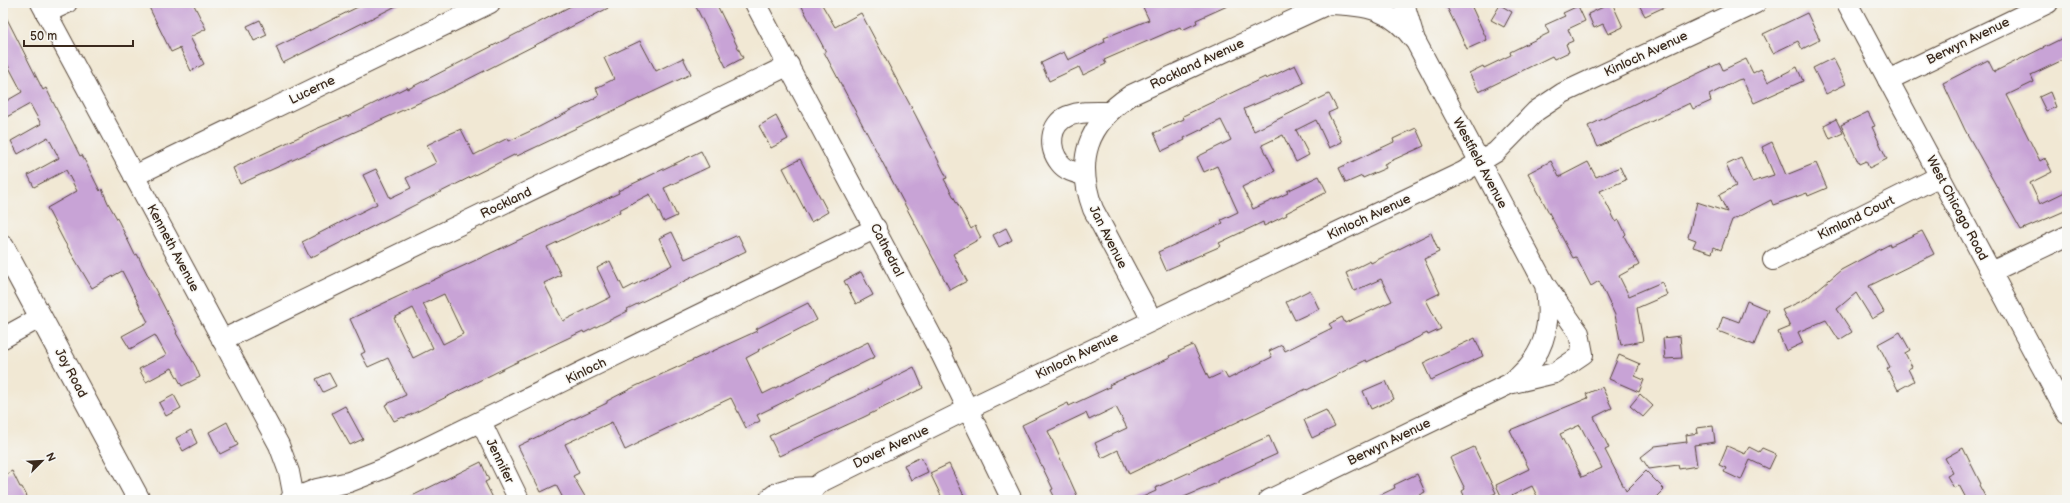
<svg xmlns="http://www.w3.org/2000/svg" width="2070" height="503" viewBox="0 0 2070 503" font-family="'Balsamiq Sans',sans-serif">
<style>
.building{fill:#c8a3d6;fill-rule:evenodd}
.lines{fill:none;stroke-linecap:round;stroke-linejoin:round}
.minor-casing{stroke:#564639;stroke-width:22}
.major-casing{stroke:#564639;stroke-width:24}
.minor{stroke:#fff;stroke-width:20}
.major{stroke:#fff;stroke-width:22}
.labels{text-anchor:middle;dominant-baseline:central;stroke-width:3;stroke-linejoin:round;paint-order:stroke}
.street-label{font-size:13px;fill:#3b2a1e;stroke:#f6f6f2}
</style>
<rect width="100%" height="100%" fill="#f6f6f2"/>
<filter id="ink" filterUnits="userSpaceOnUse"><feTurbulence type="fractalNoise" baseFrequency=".025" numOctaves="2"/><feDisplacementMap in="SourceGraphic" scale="8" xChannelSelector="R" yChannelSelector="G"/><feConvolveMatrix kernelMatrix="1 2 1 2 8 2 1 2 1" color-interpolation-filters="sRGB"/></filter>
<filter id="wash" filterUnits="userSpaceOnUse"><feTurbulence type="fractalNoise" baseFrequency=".012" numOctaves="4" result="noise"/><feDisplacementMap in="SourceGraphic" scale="16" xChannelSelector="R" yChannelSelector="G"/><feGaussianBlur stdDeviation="0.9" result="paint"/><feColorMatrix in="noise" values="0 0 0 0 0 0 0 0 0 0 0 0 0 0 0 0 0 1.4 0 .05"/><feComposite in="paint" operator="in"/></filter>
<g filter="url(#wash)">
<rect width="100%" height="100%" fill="#f1e8d4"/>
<g id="blocks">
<g class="building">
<polygon points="147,3 193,3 206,29 190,37 204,64 191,71 180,48 171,52"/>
<polygon points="366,3 402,3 283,63 276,47"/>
<polygon points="577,3 618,3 445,91 240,184 233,168 316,129 347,116 347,117 407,87 408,89"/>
<polygon points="694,3 716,3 743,58 726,67"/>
<polygon points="800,3 821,3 835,27 861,13 916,116 947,178 944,179 971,229 975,226 981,238 953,254 967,281 950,290 824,52 826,52"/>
<polygon points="1141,3 1234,3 1196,20 1197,23 1182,30 1180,27 1104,60 1106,64 1083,75 1079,67 1049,81 1041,63 1064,52 1068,60 1105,42 1104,38 1149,20"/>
<polygon points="1445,3 1470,3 1487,40 1467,49"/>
<polygon points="1612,3 1623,27 1608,34 1603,24 1594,28 1588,14"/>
<polygon points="1638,3 1673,3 1645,16"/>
<polygon points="1500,5 1512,12 1504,27 1491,20"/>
<polygon points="1578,6 1585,21 1568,29 1573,41 1566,44 1569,52 1554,59 1552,56 1479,92 1469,73 1483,66 1484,68 1511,55 1510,52 1549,33 1545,25 1565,16 1563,13"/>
<polygon points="3,11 43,90 46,88 80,156 82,155 100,191 102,189 108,203 119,222 135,255 137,254 177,332 176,333 196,367 200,377 182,386 172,368 146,382 139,369 166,355 155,335 130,349 122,336 148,322 122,271 92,288 64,241 47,208 77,191 66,170 34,187 28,175 59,158 48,137 18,154 11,141 41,124 30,104 3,119 3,103 22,92 3,56"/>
<polygon points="1807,13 1820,40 1802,49 1798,41 1773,53 1763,34"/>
<polygon points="260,20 267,35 254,41 247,26"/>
<polygon points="2067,36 2067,58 2031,75 2034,82 2007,95 2040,161 2045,158 2052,172 2030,183 2040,204 2067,191 2067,210 2021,230 1965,130 1943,83 1988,60 1994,72"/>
<polygon points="640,41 656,71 683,58 691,74 517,156 516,154 310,258 302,242 377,204 363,175 376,169 390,198 411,188 406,178 436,163 427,145 447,135 461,129 474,155 508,138 509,141 539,127 599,96 596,88 614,79 604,58"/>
<polygon points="1833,58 1846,84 1826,94 1813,68"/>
<polygon points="1746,59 1753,73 1761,69 1768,82 1797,67 1803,81 1754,103 1742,79 1738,80 1709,95 1711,101 1693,109 1690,103 1598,147 1588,126 1720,63 1723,70"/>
<polygon points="1295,65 1304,83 1244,109 1254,131 1329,94 1337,109 1328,113 1342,142 1329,148 1316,120 1296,130 1309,155 1296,162 1283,135 1262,145 1275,171 1242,187 1253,209 1288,193 1287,191 1319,176 1327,192 1286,213 1287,215 1264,226 1263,222 1219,243 1221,246 1166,270 1158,252 1223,223 1221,220 1238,212 1217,166 1204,172 1197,157 1231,140 1221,120 1184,138 1185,140 1162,151 1154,133 1184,119 1183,116 1265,77 1266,79"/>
<polygon points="2050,92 2056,107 2046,111 2039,97"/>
<polygon points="1868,112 1875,126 1872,127 1887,159 1869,168 1866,161 1859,164 1841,125"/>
<polygon points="776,116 788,139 771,148 759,126"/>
<polygon points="1836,119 1843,133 1830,139 1824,125"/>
<polygon points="1416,128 1424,146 1384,164 1386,168 1363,178 1362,176 1346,183 1339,168 1394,142 1393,139"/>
<polygon points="1772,142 1786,175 1816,163 1827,188 1808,196 1807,193 1773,205 1771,200 1732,220 1721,250 1714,247 1712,253 1693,247 1696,240 1688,237 1697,202 1727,212 1719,195 1736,186 1726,165 1741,158 1752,182 1774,175 1762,147"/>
<path d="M701,151l8,16 -45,21 13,28 -13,6 -14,-28 -31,16 1,2 -73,35 14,28 -17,8 19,38 48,-24 -14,-29 13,-7 14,29 48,-25 -13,-27 13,-6 13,27 53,-24 8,16 -119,58 1,2 -44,22 -1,-2 -70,33 -109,54 -1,-1 -9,4 -9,-16 21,-10 -18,-37 -20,9 -7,-13 4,-2 -15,-33 233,-109 36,-17 -1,-2zM444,294l19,40 -20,10 -20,-40zM413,308l20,40 -20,10 -19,-40z"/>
<polygon points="800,159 828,212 811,222 783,168"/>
<polygon points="1551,161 1559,177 1588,162 1596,177 1620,167 1626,180 1600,191 1616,222 1619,220 1626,234 1624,236 1639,265 1619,276 1629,296 1662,282 1667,295 1637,308 1643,341 1621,345 1615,315 1599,281 1591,286 1576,257 1573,258 1528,173"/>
<polygon points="1006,228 1012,240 999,247 993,235"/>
<polygon points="1922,231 1934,254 1869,286 1884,312 1872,319 1856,293 1837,309 1852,332 1839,340 1826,320 1798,332 1803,343 1786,351 1778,332 1790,327 1782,310 1806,299 1841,270 1890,244 1890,246"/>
<polygon points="1431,233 1439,252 1424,259 1440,293 1426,300 1441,329 1428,335 1427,333 1367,362 1366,360 1307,390 1306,389 1129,474 1118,450 1102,458 1095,443 1127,428 1116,407 1089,420 1086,413 1048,431 1079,500 1056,500 1051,490 1053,489 1022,425 1068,403 1069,406 1110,387 1109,385 1170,358 1169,356 1193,345 1209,379 1224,372 1228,379 1272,357 1269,351 1282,345 1285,351 1332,328 1329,324 1342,317 1345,323 1392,301 1381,279 1354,291 1346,273 1370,261 1371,263"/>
<polygon points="861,272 873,295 856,304 844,281"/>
<polygon points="1310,290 1319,309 1295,320 1286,302"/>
<polygon points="1747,301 1768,310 1754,345 1718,331 1723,316 1739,322"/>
<polygon points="808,303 817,320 758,350 759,351 746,358 763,394 868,342 875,357 757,415 760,421 746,428 731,398 638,442 639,443 625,450 612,422 565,444 579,473 573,476 587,500 564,500 556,485 541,492 518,446 607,403 607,401 636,386 757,331 756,329"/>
<polygon points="1900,332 1910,350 1905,353 1912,367 1908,369 1914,381 1898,390 1887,369 1890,367 1878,344"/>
<polygon points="1680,336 1682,358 1665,359 1663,338"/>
<polygon points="1475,338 1483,356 1431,380 1423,363"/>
<polygon points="1619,355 1640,364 1635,376 1644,380 1639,392 1609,379"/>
<polygon points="914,367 923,388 864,417 779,456 769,436 860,394"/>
<polygon points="329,373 336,386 323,392 316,379"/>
<polygon points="1386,381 1394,399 1371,409 1363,391"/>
<path d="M1602,387l10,21 -18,9 15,31 -4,2 21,41 20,-20 18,18 -11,11h-114l-7,-14 -29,14 -7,-15 33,-16 -19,-39 78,-32 -2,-4zM1580,425l22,43 -20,9 -22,-43z"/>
<polygon points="1640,394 1653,406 1643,417 1630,406"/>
<polygon points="174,395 181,408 166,416 159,403"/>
<polygon points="345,406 363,439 350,445 332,413"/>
<polygon points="1326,410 1335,427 1312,438 1304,420"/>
<polygon points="227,422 238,445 220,454 209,432"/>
<polygon points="1713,426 1715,442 1694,445 1697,466 1679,469 1678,465 1649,469 1641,457 1655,446 1687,442 1686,435 1698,433 1697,428"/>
<polygon points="191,430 197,443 183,451 176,438"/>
<polygon points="1269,436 1277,454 1217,481 1217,483 1177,500 1136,500 1156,491 1155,488"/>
<polygon points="1727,446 1745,454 1749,447 1759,452 1762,448 1776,454 1769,469 1750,460 1741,480 1724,472 1726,468 1719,465"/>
<polygon points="1474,447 1496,493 1480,500 1466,500 1462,491 1465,489 1450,458"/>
<polygon points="1963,448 1981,484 1979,485 1987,500 1967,500 1959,485 1954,488 1947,476 1953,473 1945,458"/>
<polygon points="921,457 928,472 911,480 904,465"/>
<polygon points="481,462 489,480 485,482 494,500 404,500"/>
<polygon points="949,464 966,500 943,500 930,473"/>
<polygon points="12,471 20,487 22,487 29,500 3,500 3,476"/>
<polygon points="1417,474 1425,492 1409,500 1370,500 1395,488 1394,485"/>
</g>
</g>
</g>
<g filter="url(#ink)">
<use href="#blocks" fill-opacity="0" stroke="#564639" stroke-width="1"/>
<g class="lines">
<g class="minor-casing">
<g id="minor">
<polyline points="41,3 279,445 289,472 294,498"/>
<polyline points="755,3 941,354 1012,500"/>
<polyline points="1404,3 1414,37"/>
<polyline points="1847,3 2067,414"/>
<polyline points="46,13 67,3"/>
<polyline points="1888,80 2048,3"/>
<path d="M1084,175c-8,-2 -18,-4 -24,-12 -12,-15 -11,-39 8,-47 13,-5 26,-4 40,-4"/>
<polyline points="134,176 490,3"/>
<polyline points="1773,260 1940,176"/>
<polyline points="1991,272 2067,236"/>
<path d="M1152,320l-59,-111c-18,-49 -6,-85 38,-114l197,-91c40,1 63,5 88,38l129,243c8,41 -1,74 -36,99l-240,116"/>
<polyline points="3,338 41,317"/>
<polyline points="222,340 789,65"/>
<polyline points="1513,383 1555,373 1583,354 1579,333 1546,286"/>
<polyline points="481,422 519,500"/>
<polyline points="290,500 317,489 349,482 385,468 876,228"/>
<path d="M769,500c10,-14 31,-12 46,-13"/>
<polyline points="808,500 815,487 823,481 968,409 1463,172 1496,152 1536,111 1563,93 1756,3"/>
</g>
</g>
<g class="major-casing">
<polyline id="major" points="3,247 139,500"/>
</g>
<use href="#minor" class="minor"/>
<use href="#major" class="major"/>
</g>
</g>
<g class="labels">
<g class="street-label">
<text transform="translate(1968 41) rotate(-26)">Berwyn Avenue</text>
<text transform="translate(1646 54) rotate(-25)">Kinloch Avenue</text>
<text transform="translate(1197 64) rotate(-25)">Rockland Avenue</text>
<text transform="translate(312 90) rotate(-26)">Lucerne</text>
<text transform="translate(1480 163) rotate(62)">Westfield Avenue</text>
<text transform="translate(506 203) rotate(-26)">Rockland</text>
<text transform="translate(1957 208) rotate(62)">West Chicago Road</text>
<text transform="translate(1369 217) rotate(-25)">Kinloch Avenue</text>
<text transform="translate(1856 218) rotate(-26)">Kimland Court</text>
<text transform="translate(1108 237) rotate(63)">Jan Avenue</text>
<text transform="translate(173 248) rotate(62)">Kenneth Avenue</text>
<text transform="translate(887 250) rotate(63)">Cathedral</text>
<text transform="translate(1077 356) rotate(-26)">Kinloch Avenue</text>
<text transform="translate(586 371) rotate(-26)">Kinloch</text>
<text transform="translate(71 373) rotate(62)">Joy Road</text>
<text transform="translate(1389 442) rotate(-26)">Berwyn Avenue</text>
<text transform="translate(891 447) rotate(-26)">Dover Avenue</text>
<text transform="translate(500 461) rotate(64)">Jennifer</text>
</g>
</g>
<rect width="2070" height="503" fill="none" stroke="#f6f6f2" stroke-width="16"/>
<g transform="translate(42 461) rotate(66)" stroke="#f6f6f2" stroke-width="3" paint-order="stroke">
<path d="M0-3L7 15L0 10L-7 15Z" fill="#3b2a1e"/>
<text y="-6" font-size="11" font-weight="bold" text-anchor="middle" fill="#3b2a1e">N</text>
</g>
<path d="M24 40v6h109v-6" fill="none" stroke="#3b2a1e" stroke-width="2"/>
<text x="30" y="40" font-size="12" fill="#3b2a1e" stroke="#f6f6f2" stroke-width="3" paint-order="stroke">50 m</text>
</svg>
